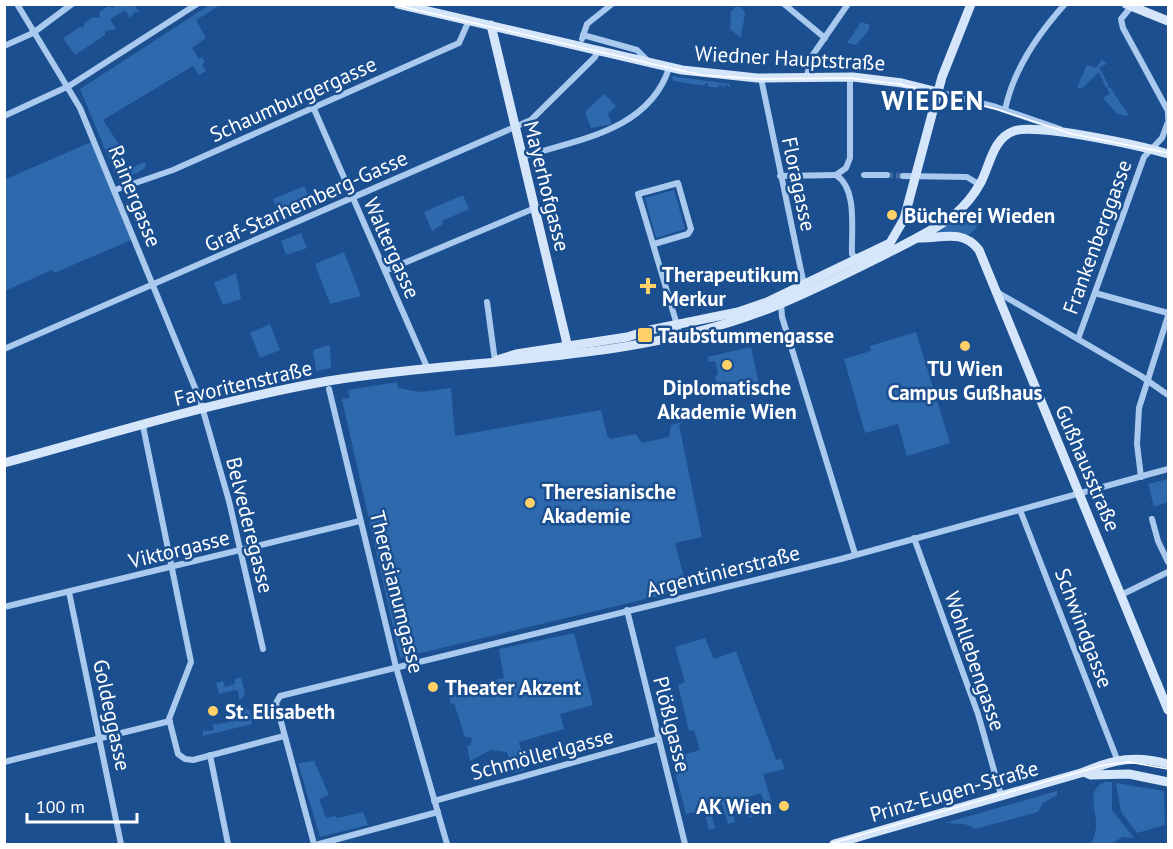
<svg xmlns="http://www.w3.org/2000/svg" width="1173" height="849" viewBox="0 0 1173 849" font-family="'PT Sans',sans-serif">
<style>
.green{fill:#2e69ad}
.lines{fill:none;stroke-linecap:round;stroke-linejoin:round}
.street-tunnel{stroke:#3d69a0;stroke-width:6;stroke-dasharray:6 3;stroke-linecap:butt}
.street{stroke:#a9c9ee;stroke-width:6}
.secondary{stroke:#d6e6fa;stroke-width:9}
.tram{stroke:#fff;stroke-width:1.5}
.poi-dot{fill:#ffd166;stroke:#1b4f8f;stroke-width:2}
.labels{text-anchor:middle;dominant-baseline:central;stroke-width:5;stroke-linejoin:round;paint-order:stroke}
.street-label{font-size:21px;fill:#fff;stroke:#1b4f8f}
.poi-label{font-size:21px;font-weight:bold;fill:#fff;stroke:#1b4f8f;text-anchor:start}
.district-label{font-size:27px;font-weight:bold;letter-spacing:1.5px;fill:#fff;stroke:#1b4f8f}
</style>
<rect width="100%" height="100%" fill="#1b4f8f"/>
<g class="green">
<path d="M211,4l9,1 -24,15 10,18 -14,10 7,11 3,-2 3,5 -3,2 4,7 -7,4 -6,-9 -90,54 17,26 -8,4 8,23 25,-11 1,4c-5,8 -23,13 -31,7l-35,-84z"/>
<polygon points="115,5 134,5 139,12 135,12 130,18 125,10 110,19 116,29 105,31 105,35 75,55 63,38 80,27 83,28 84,23 93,17 99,18 100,12 108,6 113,8"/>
<polygon points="735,7 741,7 745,13 741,38 730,29 731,12"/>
<polygon points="861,22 870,25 868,31 856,45 847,43"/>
<polygon points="1102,59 1107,64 1099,67 1109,86 1106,88 1099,72 1081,89 1077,87 1087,65 1096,68"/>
<polygon points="671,76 730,84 731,88 727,85 724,85 725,88 720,84 718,87 709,87 707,83 705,83 705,86 674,81"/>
<polygon points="1110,87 1129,116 1117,114 1103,98 1110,93 1107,89"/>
<polygon points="604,94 616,106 608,114 612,124 591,128 585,112"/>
<polygon points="91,142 131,240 54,273 52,270 5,291 4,180"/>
<polygon points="304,186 313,205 281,219 273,199"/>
<polygon points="674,190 685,229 656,238 645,198"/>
<polygon points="463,195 469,209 442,221 443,224 432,231 424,212"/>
<polygon points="966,209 976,220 977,227 969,235 958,232 930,236 963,214"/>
<polygon points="301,233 307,248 286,255 281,241"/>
<polygon points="344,252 361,296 330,304 315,264"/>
<polygon points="236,273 241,299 223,305 214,283"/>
<polygon points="270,324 280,350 260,358 250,333"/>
<polygon points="916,332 950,443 907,456 898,424 865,433 844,359 871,351 870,346"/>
<polygon points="330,345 331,368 316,371 313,350"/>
<polygon points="751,347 759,384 728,391 722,398 715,377 718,374 715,361 709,362 707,357"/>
<polygon points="397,382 398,388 421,392 451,388 455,436 601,410 607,435 610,439 636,434 642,443 669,437 671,425 683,422 679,425 702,537 675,543 687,589 400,658 342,399 350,398 348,390"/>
<polygon points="1168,479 1168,502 1154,507 1148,484"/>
<polygon points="574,633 593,705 560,714 564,729 519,742 526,769 513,773 507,752 491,750 470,761 467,746 471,745 472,738 465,737 454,703 451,704 449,696 492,687 491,681 504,678 499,649"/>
<polygon points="705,638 714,659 736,651 776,760 781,759 785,769 763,774 775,813 768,815 761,793 748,797 754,816 748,818 742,799 730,802 735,822 728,824 722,804 710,808 715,828 709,830 704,810 686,814 675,772 678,770 675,757 700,750 694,730 689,731 678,685 685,682 675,647"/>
<polygon points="241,677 245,694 242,699 239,699 238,691 235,690 219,694 216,683 223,681 225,687 235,684 235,679"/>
<polygon points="244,708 250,711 252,724 203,736 203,731 214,730 212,725 242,720 244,717 241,710"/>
<polygon points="314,761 329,795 319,799 326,818 334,816 338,818 363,812 368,825 320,837 298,763"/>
<path d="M1105,782h7v28l22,28 -11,-1 -13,7h-19c3,-7 6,-15 5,-23 -1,-15 -9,-32 9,-39z"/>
<polygon points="1116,783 1164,791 1165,825 1137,833 1121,812"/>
<polygon points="1057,791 1057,795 1043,803 1038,812 975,829 965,824 945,823"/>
</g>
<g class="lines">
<polyline class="street-tunnel" points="887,175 903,176"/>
<g class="street">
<polyline points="17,4 80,108 200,400 229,501 263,649"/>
<polyline points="784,4 825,38"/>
<polyline points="1131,7 1121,19 1123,28 1168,111 1168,118"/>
<polyline points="583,35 637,50 648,61"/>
<polyline points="582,39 587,24 612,4"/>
<polyline points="4,46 33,33 72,4"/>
<polyline points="807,76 812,56 848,4"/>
<polyline points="761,78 804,285"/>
<polyline points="938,92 996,107 1060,129"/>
<polyline points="314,109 427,367"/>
<path d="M1005,110c8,-40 33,-76 60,-106"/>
<polyline points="4,116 69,86 197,4"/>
<path d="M522,157c54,-17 127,-26 147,-89"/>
<polyline points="836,175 846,168 850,158 850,77"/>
<path d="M836,175c22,14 15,56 16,79l6,5"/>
<polyline points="864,175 887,175"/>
<polyline points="780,176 836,175"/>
<polyline points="903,176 967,177 980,185"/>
<polyline points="115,190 173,170 459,43 469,20"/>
<polyline points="654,244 688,234 691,229 678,183 638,194 680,335"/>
<polyline points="385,271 535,208"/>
<polyline points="997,292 1141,376 1168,395"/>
<polyline points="1095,293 1168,313"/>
<polyline points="487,302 495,361"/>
<polyline points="781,303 782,317 855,554"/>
<polyline points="1078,339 1144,157 1162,138 1168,122"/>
<polyline points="4,349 531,120 595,57 598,50"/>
<polyline points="329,389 396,667 447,844"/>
<polyline points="143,426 191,662 169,719 178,754 185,759 193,760 284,736"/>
<polyline points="1141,477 1137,444 1139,408 1168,316"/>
<polyline points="1020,510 1117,759"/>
<polyline points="1152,519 1158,541 1168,562"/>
<polyline points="914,538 978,714 1001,795"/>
<polyline points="69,592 121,844"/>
<polyline points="1121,595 1168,572"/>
<polyline points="4,607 360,521"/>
<polyline points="627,610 685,844"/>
<polyline points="210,755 228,844"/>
<polyline points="4,762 170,721"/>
<polyline points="434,801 658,739"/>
<polyline points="314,844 276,703 280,696 841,559 1168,469"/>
<polyline points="319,844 438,812"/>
</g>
<g class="secondary">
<polyline points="398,4 682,70 757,78 853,77 902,83 938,92"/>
<polyline points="1126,4 1168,21"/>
<polyline points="491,25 569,352"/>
<path d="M918,238c23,1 44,-10 61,12l189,460"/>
<polyline points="497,360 516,354 627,337 650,330 738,312 767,302 890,243 904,219 942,77 971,4"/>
<path d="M4,463c107,-29 215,-63 324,-82 148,-24 304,-17 445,-74 37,-15 73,-33 109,-51 23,-12 49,-24 71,-40 11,-9 21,-21 28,-34 9,-17 12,-44 33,-51 23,-8 128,15 154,23"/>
<polyline points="1084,772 1091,775 1129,774 1168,782"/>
<path d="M834,844l250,-72c30,-13 52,-17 84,-8"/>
</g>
<g class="tram">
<polyline points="391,4 701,75 761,79 850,78 899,84 996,109 1072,134 1168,153"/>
<polyline points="829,844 1104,765 1129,762 1168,769"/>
</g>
</g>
<g class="poi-dot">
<circle cx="892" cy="215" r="6"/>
<path d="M645 277h6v6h6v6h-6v6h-6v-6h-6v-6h6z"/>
<rect x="637" y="327" width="16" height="16" rx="3"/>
<circle cx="965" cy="346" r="6"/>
<circle cx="727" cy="365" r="6"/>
<circle cx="530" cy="503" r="6"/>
<circle cx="433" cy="687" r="6"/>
<circle cx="213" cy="711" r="6"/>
<circle cx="784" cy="806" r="6"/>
</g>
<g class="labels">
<g class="street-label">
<text transform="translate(790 58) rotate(3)">Wiedner Hauptstraße</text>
<text transform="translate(293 99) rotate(-24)">Schaumburgergasse</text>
<text transform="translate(799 184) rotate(78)">Floragasse</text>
<text transform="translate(547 186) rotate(76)">Mayerhofgasse</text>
<text transform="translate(135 196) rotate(68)">Rainergasse</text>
<text transform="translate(306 201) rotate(-24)">Graf-Starhemberg-Gasse</text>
<text transform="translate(1097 237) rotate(-70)">Frankenberggasse</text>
<text transform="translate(392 248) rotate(66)">Waltergasse</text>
<text transform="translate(243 383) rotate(-13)">Favoritenstraße</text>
<text transform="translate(1088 468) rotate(67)">Gußhausstraße</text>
<text transform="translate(250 525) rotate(76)">Belvederegasse</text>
<text transform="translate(179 549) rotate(-14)">Viktorgasse</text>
<text transform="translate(723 571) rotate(-14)">Argentinierstraße</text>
<text transform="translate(397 592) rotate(76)">Theresianumgasse</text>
<text transform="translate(1084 628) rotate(69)">Schwindgasse</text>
<text transform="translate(975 661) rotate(71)">Wohllebengasse</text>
<text transform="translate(112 715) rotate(78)">Goldeggasse</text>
<text transform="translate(672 724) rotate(76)">Plößlgasse</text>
<text transform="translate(542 754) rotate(-15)">Schmöllerlgasse</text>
<text transform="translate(954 791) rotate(-16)">Prinz-Eugen-Straße</text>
</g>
<g class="poi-label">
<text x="904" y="215">Bücherei Wieden</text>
<text x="662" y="274">Therapeutikum<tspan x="662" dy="24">Merkur</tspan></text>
<text x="658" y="335">Taubstummengasse</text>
<text x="965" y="368" text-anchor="middle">TU Wien<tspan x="965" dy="24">Campus Gußhaus</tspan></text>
<text x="727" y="387" text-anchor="middle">Diplomatische<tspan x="727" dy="24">Akademie Wien</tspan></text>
<text x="542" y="491">Theresianische<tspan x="542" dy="24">Akademie</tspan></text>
<text x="445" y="687">Theater Akzent</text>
<text x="225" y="711">St. Elisabeth</text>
<text x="772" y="806" text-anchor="end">AK Wien</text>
</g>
<g class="district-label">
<text x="933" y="100">WIEDEN</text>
</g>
</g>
<rect width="1173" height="849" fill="none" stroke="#ffffff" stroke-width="12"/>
<path d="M27 813v9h110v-9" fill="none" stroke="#ffffff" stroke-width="3"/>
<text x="36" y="813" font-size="18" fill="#ffffff" stroke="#1b4f8f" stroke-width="4.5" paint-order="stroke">100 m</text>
</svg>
